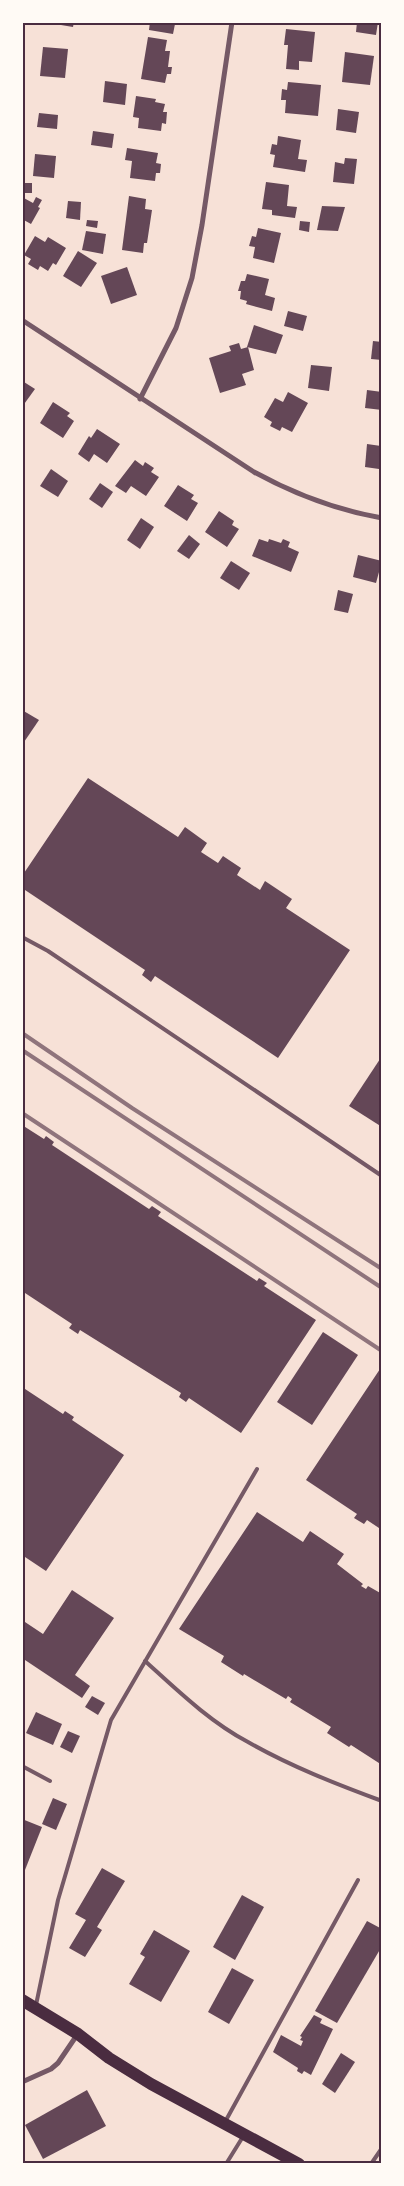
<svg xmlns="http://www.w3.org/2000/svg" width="404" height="2186" viewBox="0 0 404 2186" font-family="'Roboto Serif',serif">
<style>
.building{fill:#644757}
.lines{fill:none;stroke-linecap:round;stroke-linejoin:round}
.service{stroke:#755966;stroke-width:4}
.minor{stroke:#755966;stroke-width:5}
.primary{stroke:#4a2c40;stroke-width:12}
.rail{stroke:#8f747c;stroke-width:4}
.neatline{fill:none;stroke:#4a2c40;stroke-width:2}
</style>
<rect width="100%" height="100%" fill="#f7e1d7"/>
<g class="building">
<polygon points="43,22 74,22 73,27"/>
<polygon points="150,22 178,22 178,25 175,24 173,34 149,30"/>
<polygon points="357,22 378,22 376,35 356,32"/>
<polygon points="286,29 315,32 312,62 299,61 299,70 286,69 288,45 284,45"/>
<polygon points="148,37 167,40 165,51 170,51 168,67 172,67 171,74 167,74 165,83 141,79"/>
<polygon points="43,47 68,49 65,78 40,76"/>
<polygon points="345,52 374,56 370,85 342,82"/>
<polygon points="105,81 127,84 125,105 103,102"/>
<polygon points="288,82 321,85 318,116 285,113 286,100 281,100 282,89 287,90"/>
<polygon points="136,96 156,99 155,102 165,104 163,112 167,112 166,124 162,123 161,131 138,128 139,118 133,117"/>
<polygon points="338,109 359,112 356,133 336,130"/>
<polygon points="39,113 58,115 57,129 37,127"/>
<polygon points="93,131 114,134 112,148 91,145"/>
<polygon points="278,136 301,140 298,159 307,160 305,172 273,167 275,155 270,154 272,144 277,145"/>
<polygon points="127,148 158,153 156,163 161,164 160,173 156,173 155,181 130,178 132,161 125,160"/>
<polygon points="35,154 56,156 54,178 33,176"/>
<polygon points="345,158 357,159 354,184 333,182 335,162 344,164"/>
<polygon points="266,182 289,185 287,206 297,207 295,218 272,215 272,210 262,209"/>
<rect x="22" y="183" width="10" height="10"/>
<polygon points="129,196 146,199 145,209 152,210 147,243 144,243 143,253 122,250"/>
<polygon points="22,197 33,203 36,197 42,200 38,207 40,208 31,224 22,219"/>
<polygon points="68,201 81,202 80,220 66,218"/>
<polygon points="322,206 345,207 338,231 317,230"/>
<polygon points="87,220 98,221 97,228 86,226"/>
<polygon points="300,221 310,222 309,232 299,230"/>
<polygon points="258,228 281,233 274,263 253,258 255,247 249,246 252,236 256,237"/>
<polygon points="86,231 106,234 103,254 82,250"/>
<polygon points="35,236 45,242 48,237 66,248 56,265 53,263 48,271 40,266 38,270 28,264 31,259 24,255"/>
<polygon points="78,251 97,263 81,287 63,276"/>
<polygon points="127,267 137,295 111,304 101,276"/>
<polygon points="247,274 269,279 265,295 275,298 272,311 246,304 247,301 240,299 241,291 238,291 241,281 245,281"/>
<polygon points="288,311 307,316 303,331 284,326"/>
<polygon points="254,325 283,335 276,354 247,347"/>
<polygon points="373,341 382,342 382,360 371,359"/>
<polygon points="239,343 241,349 248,347 254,370 242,374 246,385 220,393 209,358 231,351 229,346"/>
<polygon points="311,365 332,367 329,391 308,388"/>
<polygon points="24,382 35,389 22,407 22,385"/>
<polygon points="367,390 382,392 382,410 365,408"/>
<polygon points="288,392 308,403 292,432 282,427 280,431 270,426 272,422 264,417 275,398 283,402"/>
<polygon points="53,402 70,413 67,416 74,421 63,438 40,423"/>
<polygon points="97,429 120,444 107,463 94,454 89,462 78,454 89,436 91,438"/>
<polygon points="367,444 381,446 379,469 365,467"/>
<polygon points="135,460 143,466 145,462 154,468 151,472 159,477 146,496 131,486 126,493 115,486"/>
<polygon points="51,469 68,481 58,497 40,486"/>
<polygon points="100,483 113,492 102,508 89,499"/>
<polygon points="178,485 194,495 191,499 198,503 187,521 164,506"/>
<polygon points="219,511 234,521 232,525 239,529 227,547 205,532"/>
<polygon points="141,518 154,527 140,549 127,540"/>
<polygon points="189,535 200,544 189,559 177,551"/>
<polygon points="259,539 268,542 269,539 281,543 283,539 290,542 288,547 299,552 291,572 252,556"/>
<polygon points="358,555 382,561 376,583 353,577"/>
<polygon points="231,561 250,573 239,590 220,578"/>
<polygon points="338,590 353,594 348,613 334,610"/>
<polygon points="22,710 39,720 22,745"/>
<polygon points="88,778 178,837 185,827 207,843 201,852 218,863 223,856 241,868 237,875 260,890 265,881 292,899 286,908 350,950 278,1058 155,976 151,982 142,975 145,970 22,888 22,876"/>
<polygon points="382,1056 382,1127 349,1106"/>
<polygon points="22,1125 44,1139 46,1136 54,1142 52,1145 149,1209 152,1206 161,1212 158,1216 257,1281 259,1278 267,1283 264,1286 316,1320 241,1433 189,1398 186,1402 179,1397 181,1393 80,1330 78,1334 69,1328 72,1324 22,1291"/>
<polygon points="323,1332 358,1355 312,1425 277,1402"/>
<polygon points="382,1366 382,1530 367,1520 364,1524 354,1518 357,1514 306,1480"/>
<polygon points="22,1387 63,1414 65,1411 74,1417 72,1420 124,1455 46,1571 22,1555"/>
<polygon points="257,1512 303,1542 310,1531 344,1554 337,1564 363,1584 361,1586 366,1589 368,1586 382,1594 382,1765 351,1745 349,1747 327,1733 331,1727 290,1702 292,1699 288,1696 286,1699 244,1674 243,1676 221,1662 224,1656 179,1629"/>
<polygon points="72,1590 114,1618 75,1675 90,1686 82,1698 22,1658 22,1620 43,1634"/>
<polygon points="92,1696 105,1703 98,1715 85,1707"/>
<polygon points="36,1712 62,1724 53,1745 26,1733"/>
<polygon points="68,1731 80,1736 72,1753 60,1747"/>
<polygon points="53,1798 67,1804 56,1830 42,1824"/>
<polygon points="22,1819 42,1827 23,1875 22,1875"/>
<polygon points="102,1868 125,1881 97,1927 102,1930 85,1957 69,1948 86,1920 75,1914"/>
<polygon points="242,1895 264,1907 235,1960 213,1947"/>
<polygon points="367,1921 382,1929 382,1946 337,2023 315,2011"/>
<polygon points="154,1930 190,1951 161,2002 129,1984 145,1957 140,1954"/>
<polygon points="232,1968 254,1980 229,2024 208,2012"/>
<polygon points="314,2015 322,2019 320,2023 333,2029 311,2075 304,2071 302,2074 297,2071 298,2068 273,2052 281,2035 301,2046 303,2041 300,2040 302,2037 300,2036"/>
<polygon points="341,2053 355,2062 335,2093 322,2084"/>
<polygon points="87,2090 106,2126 43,2159 25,2125"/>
</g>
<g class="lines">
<g class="service">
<polyline points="22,937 48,951 382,1176"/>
<path d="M145,1661c32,29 65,61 103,81 42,24 88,42 134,59"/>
<polyline points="22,1766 50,1781"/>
<polyline points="22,1904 23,1902"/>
<polyline points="36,2005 58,1900 111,1720 257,1469"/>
<polyline points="225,2122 358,1880"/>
<polyline points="226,2164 244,2135"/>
<polyline points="371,2164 382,2148"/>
</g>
<g class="minor">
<path d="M22,320l232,152c40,22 82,38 128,46"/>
<polyline points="140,399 176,328 192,278 202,225 232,22"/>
<polyline points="22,2082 51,2069 58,2063 77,2035"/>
</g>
<polyline class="primary" points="22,2000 78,2034 109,2058 151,2084 299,2164"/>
<g class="rail">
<polyline points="22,1033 132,1108 382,1269"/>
<polyline points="22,1050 382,1288"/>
<polyline points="22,1113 382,1351"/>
</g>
</g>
<rect width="404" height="2186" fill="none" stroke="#fffaf5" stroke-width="48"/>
<rect x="24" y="24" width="356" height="2138" class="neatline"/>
</svg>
